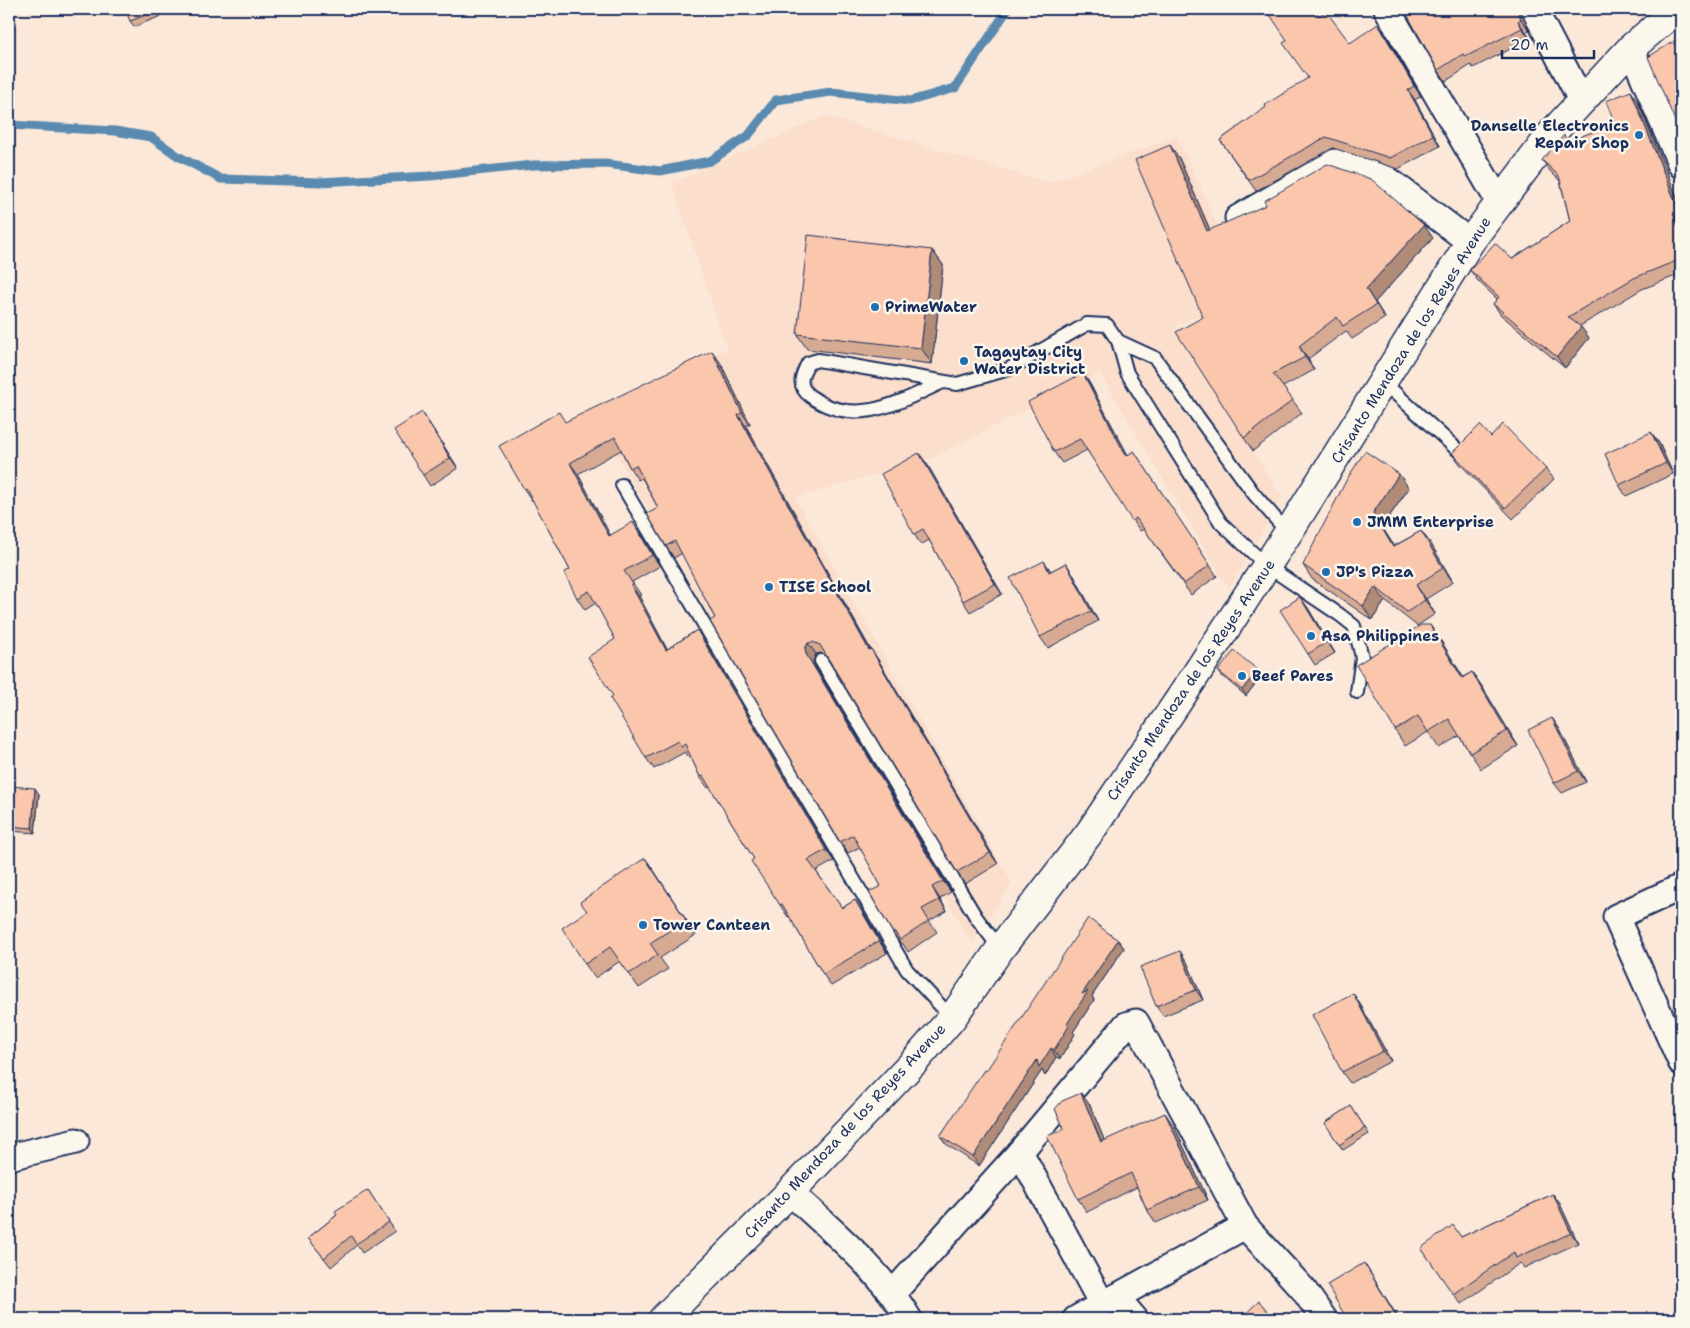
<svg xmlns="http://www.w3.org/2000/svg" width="1690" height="1328" viewBox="0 0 1690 1328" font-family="'Shantell Sans',sans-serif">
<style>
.built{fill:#fbdecc}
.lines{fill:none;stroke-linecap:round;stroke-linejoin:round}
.stream{stroke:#5a8aaf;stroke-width:9}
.service-casing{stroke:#1b2f5e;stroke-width:16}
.minor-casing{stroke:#1b2f5e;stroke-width:29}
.secondary-casing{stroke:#1b2f5e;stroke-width:31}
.service{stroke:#fbf7ec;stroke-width:12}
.minor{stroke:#fbf7ec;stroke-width:25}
.secondary{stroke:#fbf7ec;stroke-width:28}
.wall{fill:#d7aa94;stroke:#1b2f5e}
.shaded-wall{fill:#af8b78;stroke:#1b2f5e}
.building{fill:#fac6ac;stroke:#1b2f5e}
.poi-dot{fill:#1f6fb2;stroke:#fbf7ec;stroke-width:2}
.labels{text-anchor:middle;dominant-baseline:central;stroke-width:5;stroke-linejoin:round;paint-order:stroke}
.poi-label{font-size:15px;font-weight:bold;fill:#1b2f5e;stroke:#fbf7ec;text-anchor:start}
.street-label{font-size:15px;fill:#1b2f5e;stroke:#fbf7ec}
</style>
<rect width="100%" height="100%" fill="#fbe8d9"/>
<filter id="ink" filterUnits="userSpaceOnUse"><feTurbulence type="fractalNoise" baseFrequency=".02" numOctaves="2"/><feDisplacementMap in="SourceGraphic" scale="10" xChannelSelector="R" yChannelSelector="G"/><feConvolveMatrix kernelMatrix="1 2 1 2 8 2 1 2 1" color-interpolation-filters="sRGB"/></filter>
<g filter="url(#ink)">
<polygon class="built" points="825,116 1049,183 1177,136 1247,291 1175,327 1282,497 1229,589 1100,373 931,458 795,498 1012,883 972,944 819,676 760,705 593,414 727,349 672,183"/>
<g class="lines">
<polyline class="stream" points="9,125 115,131 151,137 178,156 221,179 320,182 430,176 533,165 606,164 660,171 710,161 748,136 776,100 831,92 910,101 955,88 1008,9"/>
<g class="service-casing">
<g id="service">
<polyline points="1118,341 1155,358 1254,494 1288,533"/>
<path d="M943,382c-44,20 -88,47 -133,14 -13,-10 -9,-20 -2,-33l10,-3 139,24 52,-15 78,-45 20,1 11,16 9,32 94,150 46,43 73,49 14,11 8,31 -5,35"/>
<polyline points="1383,382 1461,453"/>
<polyline points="622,485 907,970 952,1018"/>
<polyline points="821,661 976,917 1000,949"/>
</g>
</g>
<g class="minor-casing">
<g id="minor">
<polyline points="1387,9 1499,202"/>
<polyline points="1534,9 1581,100"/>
<polyline points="1631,48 1681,165"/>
<polyline points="1238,218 1335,162 1387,179 1470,242"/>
<polyline points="1681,887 1616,917 1681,1062"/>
<polyline points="1020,1152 1102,1304"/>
<polyline points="9,1157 76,1141"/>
<path d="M790,1192c43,40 89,77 119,127"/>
<polyline points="893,1293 1020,1152 1126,1025 1136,1022 1245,1226 1303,1289 1324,1319"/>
<polyline points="1116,1297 1135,1319"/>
<polyline points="1076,1319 1245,1226"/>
</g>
</g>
<g class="secondary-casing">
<polyline id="secondary" points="663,1319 790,1192 914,1062 952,1018 1000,949 1090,832 1193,679 1288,533 1470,242 1552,133 1631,48 1677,9"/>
</g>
<use href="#service" class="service"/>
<use href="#minor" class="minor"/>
<use href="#secondary" class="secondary"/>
</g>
<g class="wall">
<polygon points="158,9 161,16 134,27 130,21"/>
<polygon points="1520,9 1529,30 1526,32 1530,39 1473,68 1471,65 1446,81 1438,70"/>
<polygon points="1549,9 1563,9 1553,15"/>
<polygon points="1319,16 1350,43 1385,35 1421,96 1415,100 1440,146 1398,169 1333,148 1256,191 1220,140 1308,78"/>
<polygon points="1638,102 1681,207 1681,274 1642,289 1580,326 1589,338 1565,368 1501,315 1493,304 1497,299 1478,281 1470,270 1512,259 1570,221 1560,181 1550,171 1542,160 1568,142 1615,123"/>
<polygon points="1179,158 1210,230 1433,238 1375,302 1385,318 1352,339 1346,331 1308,359 1314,370 1283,387 1302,413 1253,451 1244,438 1203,317"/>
<polygon points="932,250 943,265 932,364 807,349 797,334"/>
<polygon points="720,362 750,424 746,426 871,650 879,661 998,864 965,884 957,872 826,656 821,653 816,654 813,661 814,665 951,892 940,899 947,911 929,921 937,932 908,952 903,944 901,944 893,933 881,886 860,847 848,853 840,842 715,618 682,553 674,558 666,546 658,508 642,478 638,480 630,468 621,450 578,474 610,535 641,534 660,566 632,582 641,595 639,596 667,649 697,630 705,641 834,861 816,871 842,908 855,900 863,912 887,953 831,986 823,974 789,916 788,917 780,905 754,859 710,787 708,788 700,777 691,757 689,758 685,752 654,769 646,758 613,696 615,639 596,603 585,610 577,598 570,570 533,500 532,501 524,489 566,422"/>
<polygon points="1083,373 1090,384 1128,455 1134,451 1217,576 1191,595 1144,529 1140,531 1087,450 1062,463 1054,452"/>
<polygon points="422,412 458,468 430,486 423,475"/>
<polygon points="1651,432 1659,443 1673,474 1626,496 1619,485"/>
<polygon points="1491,437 1546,469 1554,479 1513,519 1460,464 1452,453"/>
<polygon points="927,464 1002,594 970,612 963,601 929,540 921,545 914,534"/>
<polygon points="1409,488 1382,527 1394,546 1421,531 1431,544 1453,582 1426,599 1435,614 1417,626 1385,601 1372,620 1312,579 1303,565"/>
<polygon points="1066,563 1073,574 1098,621 1048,648 1040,637 1051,571"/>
<polygon points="1300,597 1308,608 1335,653 1315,665 1308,654"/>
<polygon points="1441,641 1463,677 1472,672 1483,688 1518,746 1481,769 1470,753 1459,736 1439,748 1428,732 1405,746 1395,730"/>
<polygon points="1258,670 1262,675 1246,696 1222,676 1218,671"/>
<polygon points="1552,718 1559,728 1586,782 1562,793 1554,783"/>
<polygon points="39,794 35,833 10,831 9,830 9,797"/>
<polygon points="645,858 696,935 660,958 668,969 639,988 620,961 595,978 585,964 587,911"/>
<polygon points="1118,940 1124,948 1092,996 1094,1000 1073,1032 1075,1034 1060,1059 1056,1057 1045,1076 1042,1070 979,1166 946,1144 940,1136 986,1071"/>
<polygon points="1187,962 1203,1000 1163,1016 1156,1006"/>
<polygon points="1360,1004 1391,1061 1350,1083 1342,1072"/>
<polygon points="1090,1105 1104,1140 1174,1126 1208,1200 1156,1223 1147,1210 1137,1187 1087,1212 1078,1199 1064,1129"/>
<polygon points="1351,1106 1369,1134 1343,1150 1325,1123"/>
<polygon points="368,1190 395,1231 362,1253 357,1245 331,1267 308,1238"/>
<polygon points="1553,1194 1560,1204 1578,1243 1524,1268 1520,1263 1461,1304 1421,1248 1461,1237"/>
</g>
<g class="shaded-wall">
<polygon points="1517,9 1520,9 1529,30 1521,19"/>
<polygon points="1518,21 1526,32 1530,39 1522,28"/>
<polygon points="1378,24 1385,35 1421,96 1414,86"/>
<polygon points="1408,90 1415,100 1440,146 1433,135"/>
<polygon points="1631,91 1638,102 1681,207 1681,213 1679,211"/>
<polygon points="1170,145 1179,158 1216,244 1207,231"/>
<polygon points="1673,213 1681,225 1681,236"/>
<polygon points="1424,225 1433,238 1375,302 1385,318 1366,289"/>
<polygon points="932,250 943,265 932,364 921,348"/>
<polygon points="1581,327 1589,338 1565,368 1557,357"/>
<polygon points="1299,346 1308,359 1314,370 1305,357"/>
<polygon points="712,351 720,362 750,424 742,413"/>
<polygon points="1083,373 1090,384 1134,467 1126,456"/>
<polygon points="422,412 429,423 458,468 450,458"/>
<polygon points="738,415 746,426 877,662 869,650"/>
<polygon points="1651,432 1659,443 1673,474 1666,463"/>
<polygon points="919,453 927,464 1002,594 995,584"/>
<polygon points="570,463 578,474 617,548 609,536"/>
<polygon points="1399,474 1409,488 1382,527 1403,560 1393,547 1373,513"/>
<polygon points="633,522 641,534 660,566 652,555"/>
<polygon points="1421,531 1431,544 1453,582 1443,568"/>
<polygon points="1044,561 1051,571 1049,572"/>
<polygon points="1066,563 1073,574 1098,621 1091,611"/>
<polygon points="631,585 639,596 673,661 666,650"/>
<polygon points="1416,585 1426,599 1435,614 1425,600"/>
<polygon points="1375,587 1385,601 1372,620 1363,606"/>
<polygon points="1300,597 1308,608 1335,653 1327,642"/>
<polygon points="1430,625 1441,641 1473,693 1462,678"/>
<polygon points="697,630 705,641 834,861 826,850"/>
<polygon points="808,643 816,654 813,661 814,665 951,892 943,881 806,654 805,649"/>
<polygon points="871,649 879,661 998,864 990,853"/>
<polygon points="1258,670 1262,675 1246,696 1242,690"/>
<polygon points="1472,672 1483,688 1518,746 1507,731"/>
<polygon points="1552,718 1559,728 1586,782 1578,771"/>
<polygon points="35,788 39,794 35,833 32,828"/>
<polygon points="645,858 655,872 696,935 686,920"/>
<polygon points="932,887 940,899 947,911 939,900"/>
<polygon points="855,900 863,912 887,953 879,941"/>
<polygon points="1118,940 1124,948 1092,996 1094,1000 1073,1032 1075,1034 1060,1059 1054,1050 1082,994"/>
<polygon points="1180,951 1187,962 1203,1000 1196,990"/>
<polygon points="1353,993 1360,1004 1391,1061 1383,1051"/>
<polygon points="1051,1048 1056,1057 1045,1076 1042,1070 979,1166 973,1157 1037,1060"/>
<polygon points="1081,1093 1090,1105 1110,1154 1101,1142"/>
<polygon points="1165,1113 1174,1126 1208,1200 1199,1187"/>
<polygon points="1553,1194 1560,1204 1578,1243 1571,1233"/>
<polygon points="1364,1263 1371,1274 1399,1319 1398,1319"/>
</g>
<g class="building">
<polygon points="125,9 156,9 157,11 130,21"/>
<polygon points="1266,9 1314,9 1319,16 1326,11 1350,43 1378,24 1414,86 1408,90 1433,135 1390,158 1326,137 1249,180 1220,140 1266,107 1265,105 1308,78 1283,43 1287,40"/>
<polygon points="1404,9 1517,9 1521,19 1518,21 1522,28 1465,57 1463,54 1438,70"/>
<polygon points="1681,37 1681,135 1648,57"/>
<polygon points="1631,91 1679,211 1673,213 1681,236 1681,259 1634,278 1568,317 1581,327 1557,357 1493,304 1499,297 1470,270 1495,243 1512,259 1570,221 1559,176 1542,160 1564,135 1567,142 1615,123 1606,101"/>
<polygon points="1170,145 1207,231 1266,205 1264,201 1327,164 1371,179 1424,225 1366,289 1376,305 1343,326 1337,317 1299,346 1305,357 1273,374 1293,400 1244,438 1176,332 1203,317 1135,160"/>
<polygon points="808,235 932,250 921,348 797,334"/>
<polygon points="712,351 742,413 738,415 869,650 871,649 990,853 957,872 820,645 813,642 808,643 805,649 806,654 943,881 932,887 939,900 922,909 929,921 900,940 895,932 893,933 869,892 881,886 853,835 840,842 710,621 715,618 675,541 666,546 647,514 658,508 636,465 630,468 615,437 570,463 609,536 633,522 652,555 624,571 633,584 631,585 666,650 697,630 826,850 808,860 842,908 855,900 879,941 823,974 782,904 780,905 751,861 754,859 703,776 700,777 685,744 681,747 678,741 646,758 610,698 613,696 588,657 615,639 589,591 577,598 564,572 570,570 526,488 524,489 499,446 559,412 565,422"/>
<polygon points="1083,373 1126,456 1134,451 1210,565 1184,584 1136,518 1132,521 1080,439 1054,452 1028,402"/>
<polygon points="422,412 450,458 423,475 394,430"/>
<polygon points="1503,424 1546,469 1505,508 1452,453 1480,425 1491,437"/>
<polygon points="1651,432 1666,463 1619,485 1605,454"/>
<polygon points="1365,451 1399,474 1373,513 1393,547 1421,531 1443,568 1416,585 1425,600 1407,612 1375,587 1363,606 1303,565 1347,479"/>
<polygon points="919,453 995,584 963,601 923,529 914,534 881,474"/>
<polygon points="1044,561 1049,572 1066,563 1091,611 1040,637 1010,578"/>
<polygon points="1300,597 1327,642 1308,654 1280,610"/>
<polygon points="1421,625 1430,625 1462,678 1472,672 1507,731 1470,753 1449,719 1428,732 1418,716 1395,730 1356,665"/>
<polygon points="1234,651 1258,670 1242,690 1218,671"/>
<polygon points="1552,718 1578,771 1554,783 1528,730"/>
<polygon points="10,786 35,788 32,828 9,826 9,797"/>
<polygon points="645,858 686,920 650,943 658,955 629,974 610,947 585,964 562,928 587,911 580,902"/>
<polygon points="1088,918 1118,940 1082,994 1088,991 1067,1024 1069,1026 1054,1050 1051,1048 1039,1067 1037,1060 973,1157 940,1136 984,1070 986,1071"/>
<polygon points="1180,951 1196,990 1156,1006 1140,967"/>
<polygon points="1353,993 1383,1051 1342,1072 1312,1015"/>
<polygon points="1081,1093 1101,1142 1165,1113 1199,1187 1147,1210 1131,1173 1078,1199 1047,1136 1064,1129 1055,1109 1062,1101"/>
<polygon points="1351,1106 1365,1128 1339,1145 1325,1123"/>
<polygon points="368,1190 389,1222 356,1244 351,1236 324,1258 308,1238 337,1215 335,1211"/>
<polygon points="1553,1194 1571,1233 1516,1258 1514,1252 1453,1294 1421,1248 1453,1225 1461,1237"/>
<polygon points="1364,1263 1398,1319 1347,1319 1327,1285"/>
<polygon points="1259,1301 1274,1319 1240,1319"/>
</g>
</g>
<g class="poi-dot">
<circle cx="1639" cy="135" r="5"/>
<circle cx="875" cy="307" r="5"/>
<circle cx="964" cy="361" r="5"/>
<circle cx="1357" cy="522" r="5"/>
<circle cx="1326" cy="572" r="5"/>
<circle cx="769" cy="587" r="5"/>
<circle cx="1311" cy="636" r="5"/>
<circle cx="1242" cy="676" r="5"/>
<circle cx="643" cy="925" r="5"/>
</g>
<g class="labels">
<g class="poi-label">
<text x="1629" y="126" text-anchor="end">Danselle Electronics<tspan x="1629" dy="17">Repair Shop</tspan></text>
<text x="885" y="307">PrimeWater</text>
<text x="974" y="352">Tagaytay City<tspan x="974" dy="17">Water District</tspan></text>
<text x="1367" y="522">JMM Enterprise</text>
<text x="1336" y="572">JP's Pizza</text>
<text x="779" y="587">TISE School</text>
<text x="1321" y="636">Asa Philippines</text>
<text x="1252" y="676">Beef Pares</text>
<text x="653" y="925">Tower Canteen</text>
</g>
<g class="street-label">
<text transform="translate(1411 340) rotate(-58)">Crisanto Mendoza de los Reyes Avenue</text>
<text transform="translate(1191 680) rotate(-56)">Crisanto Mendoza de los Reyes Avenue</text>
<text transform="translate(845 1131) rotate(-47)">Crisanto Mendoza de los Reyes Avenue</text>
</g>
</g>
<rect width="1690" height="1328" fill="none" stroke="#fbf7ec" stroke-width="30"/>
<rect x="15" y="15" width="1660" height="1298" fill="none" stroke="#1b2f5e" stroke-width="2" filter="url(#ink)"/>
<path d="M1502 50v8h92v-8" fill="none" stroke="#1b2f5e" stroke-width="2.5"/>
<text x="1510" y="50" font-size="15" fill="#1b2f5e" stroke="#fbf7ec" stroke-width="4" paint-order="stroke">20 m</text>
</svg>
